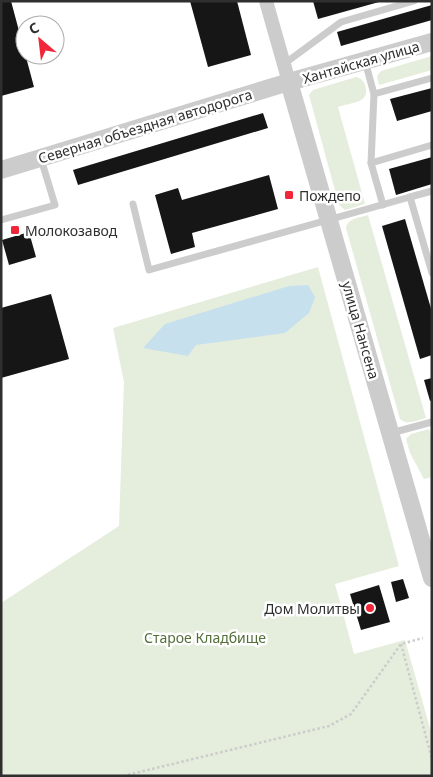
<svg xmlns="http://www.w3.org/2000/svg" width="433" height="777" viewBox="0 0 433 777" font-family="'Noto Sans',sans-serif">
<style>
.green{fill:#e5eddc}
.water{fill:#c7e0ee}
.building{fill:#161616}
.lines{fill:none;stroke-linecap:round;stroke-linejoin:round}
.path{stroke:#ccc;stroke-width:2.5;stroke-dasharray:2.5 2.5;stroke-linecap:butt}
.service{stroke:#ccc;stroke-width:7}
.minor{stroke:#ccc;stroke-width:14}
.tertiary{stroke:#ccc;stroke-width:18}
.poi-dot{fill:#f12639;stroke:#fff;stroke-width:2}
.labels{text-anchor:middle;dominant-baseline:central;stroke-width:5;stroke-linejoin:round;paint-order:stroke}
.street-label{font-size:14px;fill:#2f2f2f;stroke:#fff}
.poi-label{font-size:14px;fill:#2f2f2f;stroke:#fff;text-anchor:start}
.park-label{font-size:14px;fill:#536e39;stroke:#fff}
</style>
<rect width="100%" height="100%" fill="#fff"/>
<g class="green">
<polygon points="432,56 432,70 379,85 377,76 381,71"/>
<path d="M356,77c5,1 7,3 9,8 6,19 -14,17 -27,22l27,97 -20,6 -6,-5 -30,-110 4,-5z"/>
<path d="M368,215l58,203c-9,2 -19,8 -26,1l-54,-191c2,-10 13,-10 22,-13z"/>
<polygon points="318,267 399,566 335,584 354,654 405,640 432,735 432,776 1,776 1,603 119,526 124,382 113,328"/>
<polygon points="429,429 432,438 432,477 424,479 410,453 406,439 411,434"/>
</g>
<polygon class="water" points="308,285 315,297 309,313 285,333 196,345 188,356 143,348 165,324 289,286"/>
<g class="building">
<polygon points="1,1 11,1 34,87 1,96"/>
<polygon points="190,1 237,1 251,55 208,67"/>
<polygon points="313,1 379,1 379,2 318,19"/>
<polygon points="432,5 432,20 341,46 337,32"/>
<polygon points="432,88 432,111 397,121 390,99"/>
<polygon points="263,113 268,128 78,185 73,170"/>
<polygon points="432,157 432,184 396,195 389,169"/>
<polygon points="269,175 278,209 192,233 195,247 171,254 155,195 178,188 182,200"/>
<polygon points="405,219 432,312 432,355 420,359 382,226"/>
<polygon points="29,232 36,257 9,265 2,240"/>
<polygon points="51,294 69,359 1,378 1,308"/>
<polygon points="432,378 432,400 430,401 424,380"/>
<polygon points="403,579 409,598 396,602 391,582"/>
<polygon points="379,585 390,622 361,630 350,594"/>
</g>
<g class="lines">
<g class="path">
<polyline points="401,644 432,759"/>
<polyline points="123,776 329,726 351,714 401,644 423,638"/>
</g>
<g class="service">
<polyline points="365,61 374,94"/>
<polyline points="284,64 341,22 414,1"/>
<polyline points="371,163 432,145"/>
<polyline points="410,197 432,191"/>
<polyline points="133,204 149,270 410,197 432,273"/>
<polyline points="383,205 371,163 374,94 432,78"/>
<polyline points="1,220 55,205 41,159"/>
<polyline points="391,433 432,422"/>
</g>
<polyline class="minor" points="266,1 289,82"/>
<g class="tertiary">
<polyline points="289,82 432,578"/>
<polyline points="1,170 289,82 432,42"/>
</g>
</g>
<g class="poi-dot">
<rect x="284" y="190" width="10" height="10" rx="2.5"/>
<rect x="10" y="225" width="10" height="10" rx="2.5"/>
<circle cx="370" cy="608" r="5"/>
</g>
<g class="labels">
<g class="street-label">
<text transform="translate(361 62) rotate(-16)">Хантайская улица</text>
<text transform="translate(145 126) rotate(-17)">Северная объездная автодорога</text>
<text transform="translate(361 330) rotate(74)">улица Нансена</text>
</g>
<g class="poi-label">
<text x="299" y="195">Пождепо</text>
<text x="25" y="230">Молокозавод</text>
<text x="360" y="608" text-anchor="end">Дом Молитвы</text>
</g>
<g class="park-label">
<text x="205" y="637">Старое Кладбище</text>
</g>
</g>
<rect width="433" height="777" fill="none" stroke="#2f2f2f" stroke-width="5"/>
<g transform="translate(40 40) rotate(332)"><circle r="24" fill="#ffffff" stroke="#acacac"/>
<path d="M0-4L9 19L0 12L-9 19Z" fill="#f12639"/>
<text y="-8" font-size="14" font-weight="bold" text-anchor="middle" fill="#2f2f2f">С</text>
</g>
</svg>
